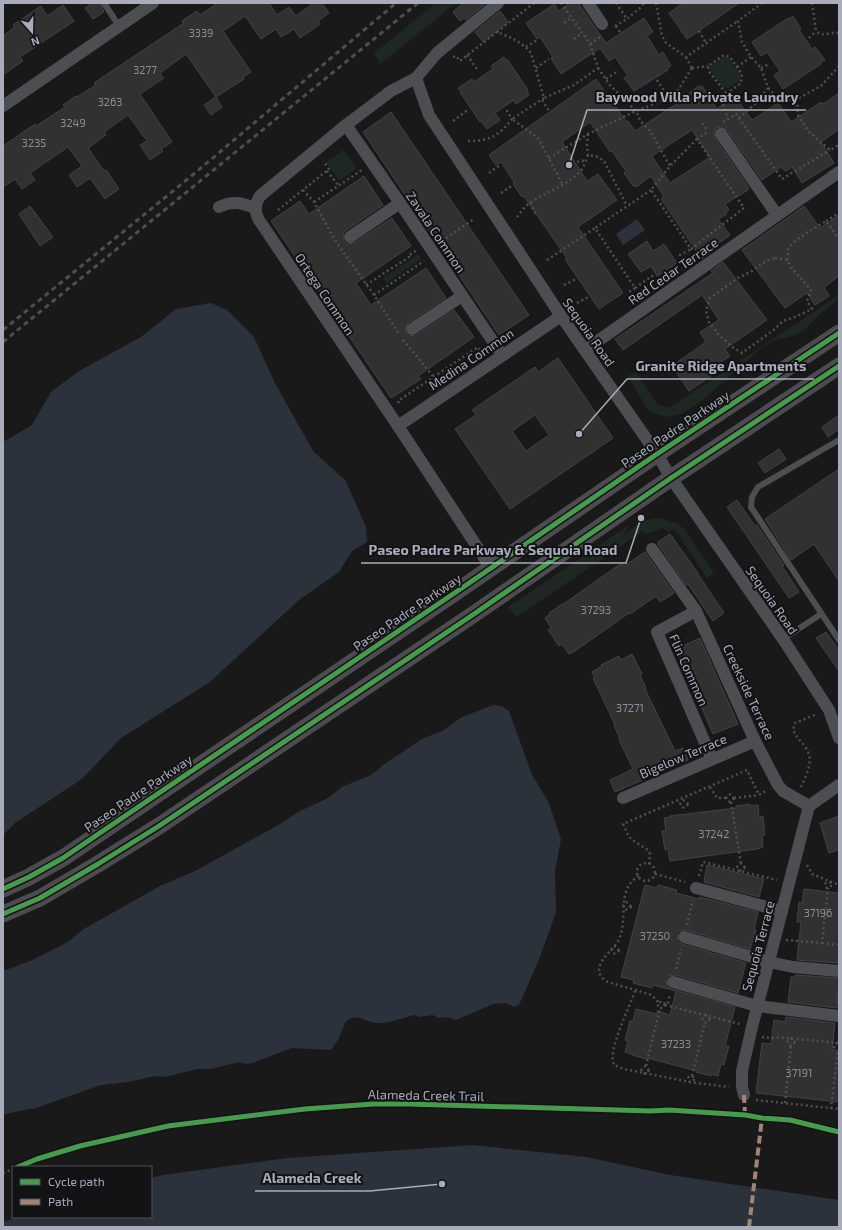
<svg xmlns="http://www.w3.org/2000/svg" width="842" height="1230" viewBox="0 0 842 1230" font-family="'Exo 2',sans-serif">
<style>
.green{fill:#1e2721}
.water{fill:#2b323c}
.building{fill:#313131;stroke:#414245;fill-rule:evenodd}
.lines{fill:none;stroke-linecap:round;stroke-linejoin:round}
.path{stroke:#4f4f54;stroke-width:2.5;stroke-dasharray:2 3;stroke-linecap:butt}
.lane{stroke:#4d4e52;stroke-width:6}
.street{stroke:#4d4e52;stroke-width:12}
.secondary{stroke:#4c4c50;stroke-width:17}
.rail{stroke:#4d4e51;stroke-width:3;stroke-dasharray:5 4;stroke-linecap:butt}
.quiet{stroke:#a18479;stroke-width:4;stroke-dasharray:8 4;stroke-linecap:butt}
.cycleway-casing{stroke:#131315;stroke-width:8}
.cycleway{stroke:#469c4c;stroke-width:5}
.labels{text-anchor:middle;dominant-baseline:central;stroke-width:4;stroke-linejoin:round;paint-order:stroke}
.number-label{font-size:11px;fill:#8b8d98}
.street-label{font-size:13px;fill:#a9acbb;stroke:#131315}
.leader{fill:none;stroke:#a9acbb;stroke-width:1.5}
.callout-dot{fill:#a9acbb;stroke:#131315;stroke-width:1.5}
.callout-label{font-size:14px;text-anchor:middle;font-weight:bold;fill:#a9acbb;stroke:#131315;stroke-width:4;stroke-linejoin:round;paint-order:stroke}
</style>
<rect width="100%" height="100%" fill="#191919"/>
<g class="green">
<polygon points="436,3 456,3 380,64 374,53"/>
<polygon points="723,57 729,58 741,75 740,81 728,88 722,87 711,71 711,64"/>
<polygon points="343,150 357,168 339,181 326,162"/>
<polygon points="418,254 422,259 386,283 383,278"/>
<polygon points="839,295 839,298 815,319 804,331 793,336 773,341 759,350 720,385 696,405 681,414 666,417 653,413 646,407 628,376 636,372 657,404 669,408"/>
<path d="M659,518l18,5 8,7 29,43 -7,5 -26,-39v-3l-7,-7 -5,3 -8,-4 -7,4h-3l-5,3 -3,-4 -126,86 -10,-9 122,-83 -5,11c10,-11 19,-17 35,-18z"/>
</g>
<g class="water">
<polygon points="637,219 645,230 623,245 616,234"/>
<polygon points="211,303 227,310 254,337 275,383 313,451 346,481 366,527 367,542 352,551 339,572 299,600 210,682 121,738 82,779 15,823 3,835 3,442 32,425 51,392 79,371 141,337 176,309"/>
<path d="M493,705l8,1 8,5 23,64 16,26 13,38 -6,32 1,41 -16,45 -21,48 -5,2 -9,-4 -12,1 -37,16 -9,-3 -9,1 -5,-3 -14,2 -5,-2c-8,2 -31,10 -38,8 -13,-2 -17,-10 -30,-2l-7,17 -8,12 -39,-2 -40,15 -7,1 -6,-2 -28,7h-14l-32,8 -10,-1 -27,6 -27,3 -65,23 -22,4 -11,3v-144l27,-10 38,-19 14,-12 78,-44 35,-15 85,-47 18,-12 30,-14 14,-11 29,-12 12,-10 39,-26 22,-9 16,-12z"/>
<polygon points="473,1145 586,1157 670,1175 839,1200 839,1227 3,1227 3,1222 17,1217 151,1217 151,1178 163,1175 288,1158"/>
</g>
<g class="building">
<polygon points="92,3 100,3 104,12 93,19 85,8"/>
<polygon points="218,3 269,3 277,15 289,7 296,16 314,3 322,3 329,13 318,21 320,24 300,38 294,29 281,37 276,29 261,39 245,16 223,31 251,72 243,77 244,79 216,97 222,107 211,115 204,105 216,97 186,54 160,73 164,78 140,94 172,142 161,149 163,151 150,160 140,145 147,141 128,115 104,132 106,135 88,148 104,171 106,170 119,189 105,199 90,178 77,187 69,175 82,166 68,147 30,173 35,180 22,189 15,179 3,187 3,146 35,124 36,126 65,107 63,105 76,96 77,97 96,85 94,83 184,23 182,21 197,11 200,15"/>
<polygon points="463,3 486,3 466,20 464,18 460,21 453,12"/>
<polygon points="570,3 578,3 606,43 644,18 653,32 647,36 659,55 663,52 671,66 667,68 668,70 634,91 624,78 628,76 615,57 609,61 600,48 561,74 551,58 553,57 540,37 537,39 526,23 554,4 559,11"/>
<polygon points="683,3 739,3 687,39 669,13"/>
<polygon points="63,5 74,21 20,57 23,61 3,75 3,36 15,27 13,25 41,6 47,16"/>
<polygon points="500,11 508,22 483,42 475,32"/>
<polygon points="793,16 801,29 799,30 812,49 815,47 825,60 820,63 821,64 783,89 774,75 780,71 767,52 761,56 752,42 788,18 789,19"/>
<polygon points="504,57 505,60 507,59 528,90 527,91 529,95 516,104 514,100 495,113 500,120 487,129 481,121 480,122 460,92 461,92 458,88 472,79 474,82 493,69 491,66"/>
<path d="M596,79l29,41 2,2 1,-1 7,10 52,-34 -2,-1 14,-10 1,1 2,-1 15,23 15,-11 2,1 2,-1 16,22 26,-17 13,19 30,-20 2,2 16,-11v36l-18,13 13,21 -32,20 -10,-16 -6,4 -1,-1h-1l-3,-3 -19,13 -35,-50 -6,-3 -5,1 -2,6 1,4 34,50 -2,1 1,1 -23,14 4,6 -3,2 1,2 -9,5 12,16 -18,13 2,2 -12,9 -41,-60 3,-2 -13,-21 -15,11 -2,-2 -1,1 -9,-13 2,-2 -14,-20 -2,1 -20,-30 -28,20 25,39 11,-7 19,26 -39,27 45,66 -24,16 -34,-50 2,-1 -42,-60 -2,-2 -1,1 -9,-13 1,-2 -13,-20 -5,3 -7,-10zM692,130l18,27 -40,26 -18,-27z"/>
<polygon points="391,112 529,315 499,335 363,132"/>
<polygon points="364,176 383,205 345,231 343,234 344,241 347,244 354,243 392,218 411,246 356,283 371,305 426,268 446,298 408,323 405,329 406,333 409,336 416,335 454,310 474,337 418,376 421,379 391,398 271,221 300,201 309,214"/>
<polygon points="30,206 53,237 40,246 19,214"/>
<polygon points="804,206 820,228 839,215 839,276 824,287 829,296 815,305 807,293 785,308 742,250"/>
<polygon points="647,241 653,251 664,244 677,263 657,276 651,266 641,272 628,254"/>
<polygon points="723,262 767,320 725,349 730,356 708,370 711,376 689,391 672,366 706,342 700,332 719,320 702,295 623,350 615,339 713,273 711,271"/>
<path d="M558,358l55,80 -103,71 -55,-80 21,-14 -4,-5 63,-43 3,5zM535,415l14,20 -23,16 -14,-20z"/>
<polygon points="839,415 839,429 828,437 822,427"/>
<polygon points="779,449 786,459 765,473 758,463"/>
<polygon points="839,469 839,581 814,544 791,560 765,519"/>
<polygon points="737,500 755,526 757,525 784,565 782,566 799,592 789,598 727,507"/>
<polygon points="670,534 698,573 698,574 724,613 713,621 688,584 686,585 658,544 658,542"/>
<polygon points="645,552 674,593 660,602 656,596 630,614 629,613 575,651 569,654 562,644 559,646 548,630 551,628 545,618 550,614 549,613 562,604 562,605 616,567 622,564 624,566"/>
<polygon points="826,632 839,650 839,671 816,638"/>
<polygon points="700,638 738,724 713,734 676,649"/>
<polygon points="632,654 642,674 640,675 646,688 645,689 675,751 683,748 688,760 615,792 610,780 633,769 619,740 620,739 614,725 615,725 593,678 595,678 592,672 602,666 601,665 619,656 621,660"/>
<polygon points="750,804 750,806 758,805 759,817 763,816 765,835 762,835 763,847 757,849 670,861 668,849 665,850 662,831 666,830 664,818 670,817 670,816 736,808 736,806"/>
<polygon points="839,816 839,850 829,853 820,823"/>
<polygon points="707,865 764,879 759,897 704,882"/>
<polygon points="645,885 657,888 658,885 677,890 676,893 699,899 700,897 758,912 754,930 756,930 750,949 686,930 679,931 677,935 678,942 682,944 746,963 738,993 675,975 668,976 666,980 667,987 671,989 735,1007 725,1046 729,1046 724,1065 721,1064 718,1076 711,1074 711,1076 696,1072 697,1071 647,1058 646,1059 632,1055 632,1054 625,1052 628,1041 625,1040 630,1021 633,1021 636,1009 657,1014 657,1011 670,1015 676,991 653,985 652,988 633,983 634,980 621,977"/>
<polygon points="804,889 839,893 839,963 797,960 801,922 797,922 799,902 802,903"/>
<polygon points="795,975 839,978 837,1008 788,1002 791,977 795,977"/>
<polygon points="786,1017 835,1023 832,1050 839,1051 839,1102 756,1093 762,1043 771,1044 774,1020 785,1022"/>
</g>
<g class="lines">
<g class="path">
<path d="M534,3l-37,29c13,5 25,10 34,21l13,45 30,-13 24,-17 -8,-24 -29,-41"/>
<polyline points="616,3 627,19 640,8 644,3"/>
<polyline points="656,3 662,36 666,43 686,57 738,21"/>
<path d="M812,3l4,28c7,7 14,0 23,2"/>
<polyline points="564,23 571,18"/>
<polyline points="615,26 627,19"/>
<polyline points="616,26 620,32"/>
<polyline points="699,31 706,43"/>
<polyline points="809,38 816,31"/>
<polyline points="574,39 582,33"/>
<polyline points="590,44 600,37"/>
<polyline points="526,47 537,40"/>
<polyline points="467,55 477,69"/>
<polyline points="453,57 456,56 460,61 497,32"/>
<polyline points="686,57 692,68"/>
<polyline points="839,66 821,86 797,99 798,115 808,131 830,150 839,145"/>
<polyline points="737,67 751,57"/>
<polyline points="536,68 549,59"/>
<polyline points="598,68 609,84 636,111 641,122 650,131 670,166"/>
<polyline points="692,68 708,66"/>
<polyline points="761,68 769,64"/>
<polyline points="606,79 618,71"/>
<polyline points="657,80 668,97"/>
<path d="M768,88c11,11 13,13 29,11"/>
<polyline points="678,90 684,99"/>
<polyline points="726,93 710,73 708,66 724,55 730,57 742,74 741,83 721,98 728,119"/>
<polyline points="544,98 512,119 538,138 563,185"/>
<polyline points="542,100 549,111"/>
<polyline points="739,118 756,103 768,88 761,68 751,57 742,42 738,21 762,3"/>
<polyline points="453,121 469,109"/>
<polyline points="723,122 736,114 782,179 830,150"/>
<polyline points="702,123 708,131"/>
<polyline points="588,134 587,145 588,155"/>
<polyline points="697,139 670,166 651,190 691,249 744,208 697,139 709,131"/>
<path d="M468,141c21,0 31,-5 44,-22l-6,-10"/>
<polyline points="549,158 588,134 636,111 657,103 668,97 678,90 692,68"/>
<polyline points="577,162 586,160"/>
<polyline points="327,171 339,186"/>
<polyline points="489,173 500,165"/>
<polyline points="303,190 314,202 336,242 374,295 399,334"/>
<polyline points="651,190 595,228 635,288 652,276 658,285"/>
<polyline points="501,193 513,185"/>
<polyline points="314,202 362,170"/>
<polyline points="530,203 537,216"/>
<polyline points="278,210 329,169 323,161"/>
<path d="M517,217c4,-5 7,-10 13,-14 16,-12 39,-17 52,-34 3,-4 4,-10 6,-14l10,2 6,4 23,45"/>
<polyline points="826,221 839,213"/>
<polyline points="442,241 474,219"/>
<polygon points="775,258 787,260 791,267 811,290 807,301 812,309 795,317 783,321 775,329 742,353 731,346 718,334 709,322 706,310 710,298 738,278 752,271 766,261"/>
<polyline points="547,260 595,228"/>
<path d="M787,260c1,-3 1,-7 1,-10 4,-11 28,-22 38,-29l13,18"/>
<polyline points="686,264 680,255 691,249"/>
<polyline points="366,285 409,257 408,256 417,250"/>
<polyline points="564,285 578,278"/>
<polyline points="635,288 629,292 635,300"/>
<polyline points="374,295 424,261"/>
<polyline points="577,303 590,296"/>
<polyline points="403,340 433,376"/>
<polyline points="399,403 398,401 478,347 481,352"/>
<polyline points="710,787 717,798 727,798"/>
<path d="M801,787c6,-13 13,-27 5,-39 -5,-7 -10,-11 -13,-18l2,-7 22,-9"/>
<circle cx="730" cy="798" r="3.5"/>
<polyline points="734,798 759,795"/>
<circle cx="684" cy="804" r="3.5"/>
<polyline points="731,802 741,864"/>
<circle cx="646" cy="872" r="9"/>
<circle cx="741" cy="867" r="3.5"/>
<polyline points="649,864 650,854 648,850 634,841 629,837 623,824 747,770 759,795 766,791"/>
<polyline points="807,865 812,874 839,885"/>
<polyline points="655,874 685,882"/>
<path d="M639,876c-24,14 -10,42 -20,63 -5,11 -19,18 -20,31 0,6 5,10 9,12l44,13 7,8"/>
<polyline points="699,876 703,862 777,880"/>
<circle cx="828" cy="885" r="3"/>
<circle cx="627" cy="906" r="3.5"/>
<polyline points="630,907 635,907"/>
<polyline points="687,925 693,900"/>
<polyline points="786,940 822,943 828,888"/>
<polyline points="822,943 839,945"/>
<circle cx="615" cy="950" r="3.5"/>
<polyline points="618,951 623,952"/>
<polyline points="676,969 681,949"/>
<path d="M635,991c-5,16 -28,59 -21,74l10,4 66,13 39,5"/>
<polyline points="665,1004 664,1002 660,1002 658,1003 658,1007 660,1008 663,1008 665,1004 668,1003 670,994"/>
<polyline points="665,1005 740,1024"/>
<circle cx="706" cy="1019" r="3.5"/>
<polyline points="762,1037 772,1038 777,1037 839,1043"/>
<circle cx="791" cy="1042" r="3.5"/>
<polyline points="837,1043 835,1044 834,1047 837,1049 839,1049"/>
<polyline points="646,1066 660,1008"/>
<circle cx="645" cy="1070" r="3.5"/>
<circle cx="691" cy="1079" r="3"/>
<polyline points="692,1076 705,1022"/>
<polyline points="756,1100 839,1109"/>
<polyline points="785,1103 791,1045"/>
<polyline points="831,1109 838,1049"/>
<polyline points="18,1167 37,1159 80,1146 168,1126 305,1109 373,1104 409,1104 651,1111 669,1110 745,1115 762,1118 790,1120 839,1132"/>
<polyline points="3,1173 13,1169"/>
</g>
<g class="lane">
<polyline points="104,3 119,26"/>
<polyline points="839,440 758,487 752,497 751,507 839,640"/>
<polyline points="783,639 821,614"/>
</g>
<g class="street">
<polyline points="588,3 602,24"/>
<polyline points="416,78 429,115 561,316 657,454 671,478 783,639 829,710 839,738"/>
<polyline points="3,106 153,3"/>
<polyline points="346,125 400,203 502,355"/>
<polyline points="721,134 777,215"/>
<path d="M219,207c14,-7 23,-4 36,1"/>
<polyline points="350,237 400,203"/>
<polyline points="412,329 462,296"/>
<polyline points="585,350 839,172"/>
<polyline points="398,426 561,316"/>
<polyline points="652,549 696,611 755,741 778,785 783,791 809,806"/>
<path d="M491,568l-93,-142 -139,-206c-5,-9 -4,-16 1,-24l86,-71 45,-34 25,-13 21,-25 61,-50"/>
<polyline points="696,611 657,632 712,759"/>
<polyline points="623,798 755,741"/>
<polyline points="809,806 839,785"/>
<polyline points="696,888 782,911"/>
<polyline points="684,937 769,962 793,967 839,971"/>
<polyline points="673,982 757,1006 839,1016"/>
<polyline points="744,1095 742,1087 742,1071 752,1027 809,806"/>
</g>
<g class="secondary">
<polyline points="3,889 29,877 63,858 456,592 657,454 839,333"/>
<polyline points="3,914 40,898 98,864 159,826 474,614 671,478 839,366"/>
</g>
<g class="rail">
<polyline points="3,330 195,173 396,3"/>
<polyline points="3,342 418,3"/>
</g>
<g class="quiet">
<polyline points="744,1095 745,1115"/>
<polyline points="749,1227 762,1118"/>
</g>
<g class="cycleway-casing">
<g id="cycleway">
<polyline points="3,889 29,877 63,858 456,592 657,454 839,333"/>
<polyline points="3,914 40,898 98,864 159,826 474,614 671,478 839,366"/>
<polyline points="18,1167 37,1159 80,1146 168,1126 305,1109 373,1104 409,1104 651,1111 669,1110 745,1115 762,1118 790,1120 839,1132"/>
</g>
</g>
<use href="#cycleway" class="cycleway"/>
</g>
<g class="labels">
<g class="number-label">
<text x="201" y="32">3339</text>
<text x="145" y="69">3277</text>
<text x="110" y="101">3263</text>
<text x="73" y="122">3249</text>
<text x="34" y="142">3235</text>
<text x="596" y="609">37293</text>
<text x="630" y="707">37271</text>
<text x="714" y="833">37242</text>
<text x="818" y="912">37196</text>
<text x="655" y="935">37250</text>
<text x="676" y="1043">37233</text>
<text x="799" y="1072">37191</text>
</g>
<g class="street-label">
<text transform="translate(436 232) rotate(56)">Zavala Common</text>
<text transform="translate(673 271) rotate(-35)">Red Cedar Terrace</text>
<text transform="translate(325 294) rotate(56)">Ortega Common</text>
<text transform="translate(589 332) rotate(55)">Sequoia Road</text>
<text transform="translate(471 359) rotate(-34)">Medina Common</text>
<text transform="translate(675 429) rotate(-34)">Paseo Padre Parkway</text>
<text transform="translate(772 600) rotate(55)">Sequoia Road</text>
<text transform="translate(407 612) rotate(-34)">Paseo Padre Parkway</text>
<text transform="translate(689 670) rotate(66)">Flin Common</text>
<text transform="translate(749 692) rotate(65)">Creekside Terrace</text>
<text transform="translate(683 756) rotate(-23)">Bigelow Terrace</text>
<text transform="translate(138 793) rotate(-34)">Paseo Padre Parkway</text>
<text transform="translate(758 946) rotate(-75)">Sequoia Terrace</text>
<text transform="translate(426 1095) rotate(1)">Alameda Creek Trail</text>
</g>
</g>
<path class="leader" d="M569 165L587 110H806M579 434L627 379H814M641 518L626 563H361M442 1184L370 1191H255"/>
<g class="callout-dot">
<circle cx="569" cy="165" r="4"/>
<circle cx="579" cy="434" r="4"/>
<circle cx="641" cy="518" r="4"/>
<circle cx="442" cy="1184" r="4"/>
</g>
<g class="callout-label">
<text x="697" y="102">Baywood Villa Private Laundry</text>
<text x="721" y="371">Granite Ridge Apartments</text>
<text x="493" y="555">Paseo Padre Parkway &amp; Sequoia Road</text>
<text x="312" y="1183">Alameda Creek</text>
</g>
<rect width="842" height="1230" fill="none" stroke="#a9acbb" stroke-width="8"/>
<rect x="12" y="1166" width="140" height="52" fill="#131315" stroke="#4f5057"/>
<rect x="20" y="1179" width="20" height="6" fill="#469c4c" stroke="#4f5057"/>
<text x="48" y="1186" font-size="12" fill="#a9acbb">Cycle path</text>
<rect x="20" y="1199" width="20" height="6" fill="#a18479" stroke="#4f5057"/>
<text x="48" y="1206" font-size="12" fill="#a9acbb">Path</text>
<g transform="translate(32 32) rotate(160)" stroke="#131315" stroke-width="3" paint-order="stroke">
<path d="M0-3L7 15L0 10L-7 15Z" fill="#a9acbb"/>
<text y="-6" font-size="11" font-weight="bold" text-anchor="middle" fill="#a9acbb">N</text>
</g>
</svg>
